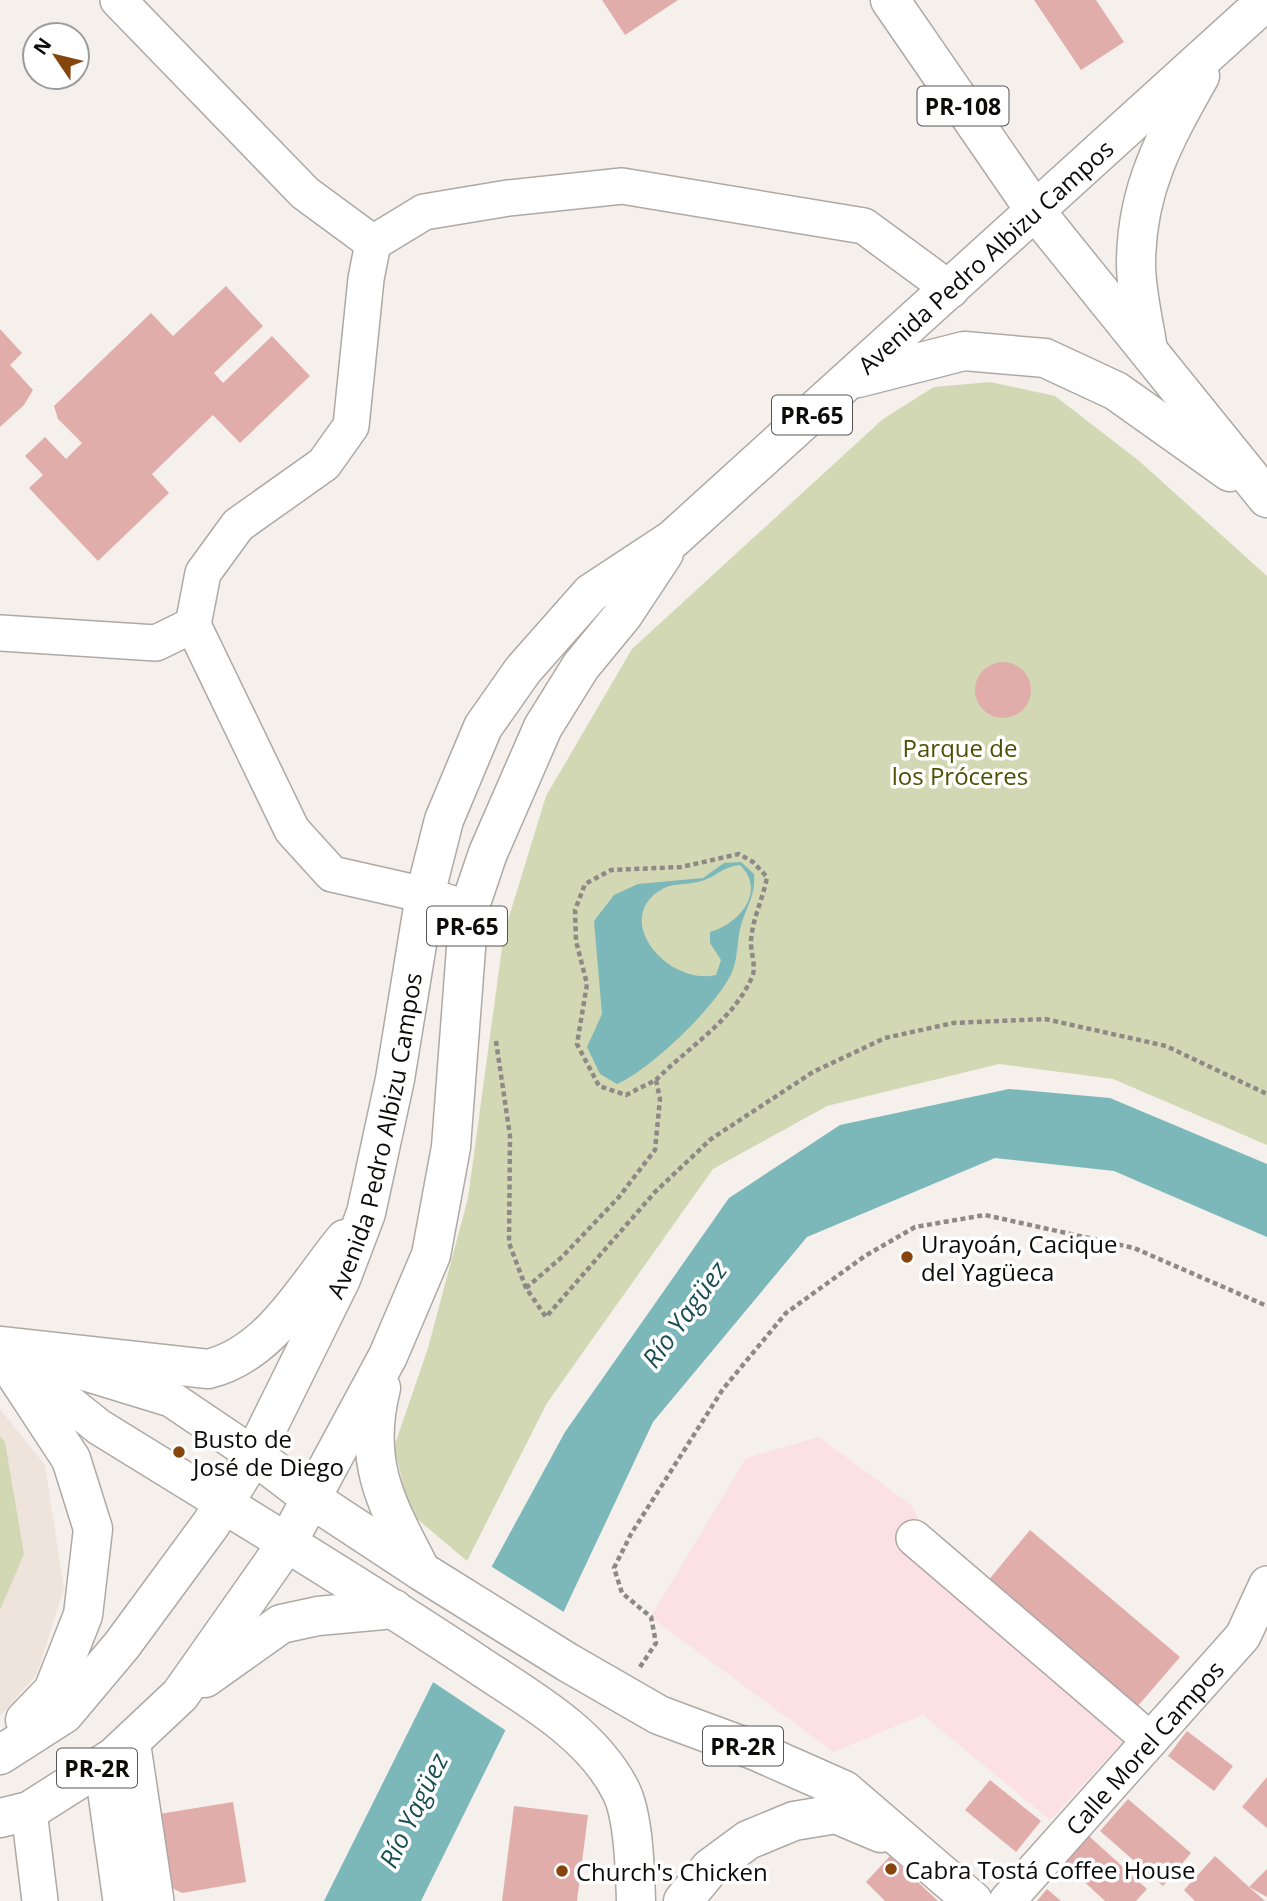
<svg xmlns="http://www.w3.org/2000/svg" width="1267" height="1901" viewBox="0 0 1267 1901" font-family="'Open Sans',sans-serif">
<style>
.built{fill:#efe4db}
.industrial{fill:#fbe0e4}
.green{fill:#d3d8b4}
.water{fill:#7cb7b9;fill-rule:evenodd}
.pier{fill:#f5f0ec}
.building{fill:#e1adab}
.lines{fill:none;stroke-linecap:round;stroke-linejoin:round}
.minor-casing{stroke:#aea9a5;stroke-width:38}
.major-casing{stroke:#aea9a5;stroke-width:41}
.path{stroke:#8d8986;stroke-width:4.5;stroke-dasharray:5 3.5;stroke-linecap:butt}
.minor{stroke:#fff;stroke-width:35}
.major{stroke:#fff;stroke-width:38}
.poi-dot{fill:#85450c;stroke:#fff;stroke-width:2.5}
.labels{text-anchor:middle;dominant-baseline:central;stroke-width:7;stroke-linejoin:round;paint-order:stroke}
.shield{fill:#fff;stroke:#565454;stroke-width:2}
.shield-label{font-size:23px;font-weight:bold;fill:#0d0b0a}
.street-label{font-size:24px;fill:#0d0b0a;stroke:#fff}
.park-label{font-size:24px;fill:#4c5003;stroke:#fff}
.poi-label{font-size:24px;fill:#0d0b0a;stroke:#fff;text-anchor:start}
.water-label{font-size:26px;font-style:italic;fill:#1a4f51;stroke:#fff}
</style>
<rect width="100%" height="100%" fill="#f5f0ec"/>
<polygon class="built" points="0,1409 45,1465 64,1588 37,1674 0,1716"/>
<polygon class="industrial" points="819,1437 911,1505 935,1551 1138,1726 1050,1820 923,1715 833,1752 651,1617 746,1458"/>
<g class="green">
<polygon points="990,382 1055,396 1138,460 1267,576 1267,1145 1113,1079 999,1064 827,1106 713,1169 547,1403 467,1561 410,1513 394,1447 428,1348 468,1198 504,933 546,796 632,649 883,419 934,387"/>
<polygon points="0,1436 5,1442 24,1554 0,1610"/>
</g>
<g class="water">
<path d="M741,862l13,12c2,20 -7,32 -13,51 -4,14 -3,34 -9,47 -15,34 -82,98 -115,112l-17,-10 -13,-27 15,-33 -8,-93 20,-26 24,-11 65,-6 21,-15zM740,865c27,26 -1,59 -30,67v11l11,17 -5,15c-49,11 -107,-58 -52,-87 10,-5 26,-3 37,-7 16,-4 20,-14 39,-16z"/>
<polygon points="1009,1089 1110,1098 1267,1164 1267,1237 1114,1171 995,1158 807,1237 653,1422 555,1630 421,1901 324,1901 480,1588 565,1432 729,1198 840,1125"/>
</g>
<polygon class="pier" points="489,1565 567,1614 508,1732 430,1680"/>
<g class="building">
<polygon points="602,0 678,0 625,35"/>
<polygon points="1034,0 1096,0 1124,42 1081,70"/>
<polygon points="226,286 263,326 214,373 223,383 272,336 310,376 240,443 213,415 152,474 169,493 98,561 29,488 43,475 25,456 45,437 66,459 82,443 58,419 54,406 151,313 173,336"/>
<polygon points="0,329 22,353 10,365 33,390 24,405 0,427"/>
<circle cx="1003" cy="690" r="28"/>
<polygon points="1030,1530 1180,1657 1131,1714 982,1588"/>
<polygon points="1187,1731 1233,1766 1214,1791 1168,1756"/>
<polygon points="1267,1777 1267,1828 1242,1807"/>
<polygon points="990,1780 1041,1821 1016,1852 965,1810"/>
<polygon points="1128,1799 1191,1853 1163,1886 1100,1831"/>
<polygon points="233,1802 246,1882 182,1893 170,1887 159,1814"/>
<polygon points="514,1806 588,1815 577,1901 502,1901"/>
<polygon points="1089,1836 1147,1889 1136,1901 1105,1901 1064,1863"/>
<polygon points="890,1856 938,1901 885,1901 866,1882"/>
<polygon points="1215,1856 1249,1887 1265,1901 1195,1901 1184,1890"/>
<polygon points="1267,1869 1267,1897 1249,1887"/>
<polygon points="1047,1889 1061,1901 1037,1901"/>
</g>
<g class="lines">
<g class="minor-casing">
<g id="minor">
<polyline points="118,0 305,193 373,243 366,279 351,426 324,464 238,525 203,573 193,625 292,830 332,874 425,895 469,909"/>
<polyline points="373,243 424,212 508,198 622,186 864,226 951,290"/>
<polyline points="0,633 156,643 193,625"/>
<polyline points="14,1359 99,1427 224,1504"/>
<polyline points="50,1362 171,1399 254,1455"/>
<polyline points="914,1538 1150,1740"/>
<polyline points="132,1740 156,1901"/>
<polyline points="102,1765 121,1901"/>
<polyline points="29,1811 40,1901"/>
<path id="s1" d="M1007,1901l236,-265 24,-52"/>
</g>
</g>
<g class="major-casing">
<g id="major">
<polyline points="890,0 1036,212 1267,498"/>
<path d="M1148,350c-4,-28 -12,-58 -12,-86 0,-75 29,-126 64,-188"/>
<polyline points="858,378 964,351 1045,358 1116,391 1230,472"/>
<path d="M0,1346l208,23c63,-15 98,-83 137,-130"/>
<polyline points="0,1351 71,1459 93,1529 83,1615 53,1691 25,1720"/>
<path d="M381,1388c-19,75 6,117 39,181"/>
<polyline points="254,1455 312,1499 421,1571 567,1662 659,1715 756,1751 844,1790 973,1901"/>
<path d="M224,1504c83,51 166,102 247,156 53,36 120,71 150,131 13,26 14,81 15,110"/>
<polyline points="205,1678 281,1624 318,1616 394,1609"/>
<path id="s2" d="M0,1755l64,-41 58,-69 89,-121 43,-69 87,-176 25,-66 29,-134 30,-184 19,-75 39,-93 40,-57 68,-77 82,-54 594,-539"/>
<polyline points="0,1818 29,1811 114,1757 180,1695 287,1543 388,1356 431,1255 451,1147 469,909 488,853 543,727 581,666 623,615 664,553"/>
<polyline points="683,1901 710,1868 748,1840 794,1821 836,1814 881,1833"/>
</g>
</g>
<g class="path">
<polyline points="496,1041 510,1136 509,1243 526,1288 546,1317 655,1192 711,1139 813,1072 885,1038 953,1023 1045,1019 1166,1046 1267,1094"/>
<path d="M526,1288l36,-31 57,-60 36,-47 5,-51 -4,-19 -30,15 -27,-9 -22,-42 10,-60 -11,-43 -1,-31 10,-26 26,-14 70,-3 58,-13 14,8 14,15c-4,22 -14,40 -16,63 -1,11 6,27 1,37 -19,44 -64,70 -96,103"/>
<polyline points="640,1667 656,1643 651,1617 622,1593 614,1568 631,1534 723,1389 786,1313 865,1256 915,1227 985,1215 1134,1248 1267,1306"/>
</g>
<use href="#minor" class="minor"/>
<use href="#major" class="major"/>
</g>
<g class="poi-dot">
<circle cx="907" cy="1257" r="7"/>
<circle cx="179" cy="1452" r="7"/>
<circle cx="891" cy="1869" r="7"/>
<circle cx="562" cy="1871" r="7"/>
</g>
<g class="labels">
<g class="shield">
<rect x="917.5" y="86.5" width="91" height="39" rx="5"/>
<rect x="772" y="395.5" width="80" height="39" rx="5"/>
<rect x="427" y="906.5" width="80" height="39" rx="5"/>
<rect x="703" y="1726.5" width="80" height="39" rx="5"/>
<rect x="57" y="1748.5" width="80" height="39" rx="5"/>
</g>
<g class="shield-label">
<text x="963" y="106">PR-108</text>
<text x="812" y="415">PR-65</text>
<text x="467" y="926">PR-65</text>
<text x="743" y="1746">PR-2R</text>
<text x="97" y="1768">PR-2R</text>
</g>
<g class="street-label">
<text stroke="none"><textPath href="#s2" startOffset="1858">Avenida Pedro Albizu Campos</textPath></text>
<text stroke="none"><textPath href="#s2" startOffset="742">Avenida Pedro Albizu Campos</textPath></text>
<text stroke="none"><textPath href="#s1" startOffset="206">Calle Morel Campos</textPath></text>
</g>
<g class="park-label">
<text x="960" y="747">Parque de<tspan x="960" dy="28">los Próceres</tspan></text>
</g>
<g class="poi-label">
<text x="921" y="1243">Urayoán, Cacique<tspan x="921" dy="28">del Yagüeca</tspan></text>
<text x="193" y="1438">Busto de<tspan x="193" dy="28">José de Diego</tspan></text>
<text x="905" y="1869">Cabra Tostá Coffee House</text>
<text x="576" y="1871">Church's Chicken</text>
</g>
<g class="water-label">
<text transform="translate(684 1314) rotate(-54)">Río Yagüez</text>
<text transform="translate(413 1810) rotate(-64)">Río Yagüez</text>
</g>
</g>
<g transform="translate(56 56) rotate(305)"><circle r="33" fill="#ffffff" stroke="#9e9d9d" stroke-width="2"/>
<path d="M0-5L12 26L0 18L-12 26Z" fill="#85450c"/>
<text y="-10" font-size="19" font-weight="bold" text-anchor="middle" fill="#0d0b0a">N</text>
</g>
</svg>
